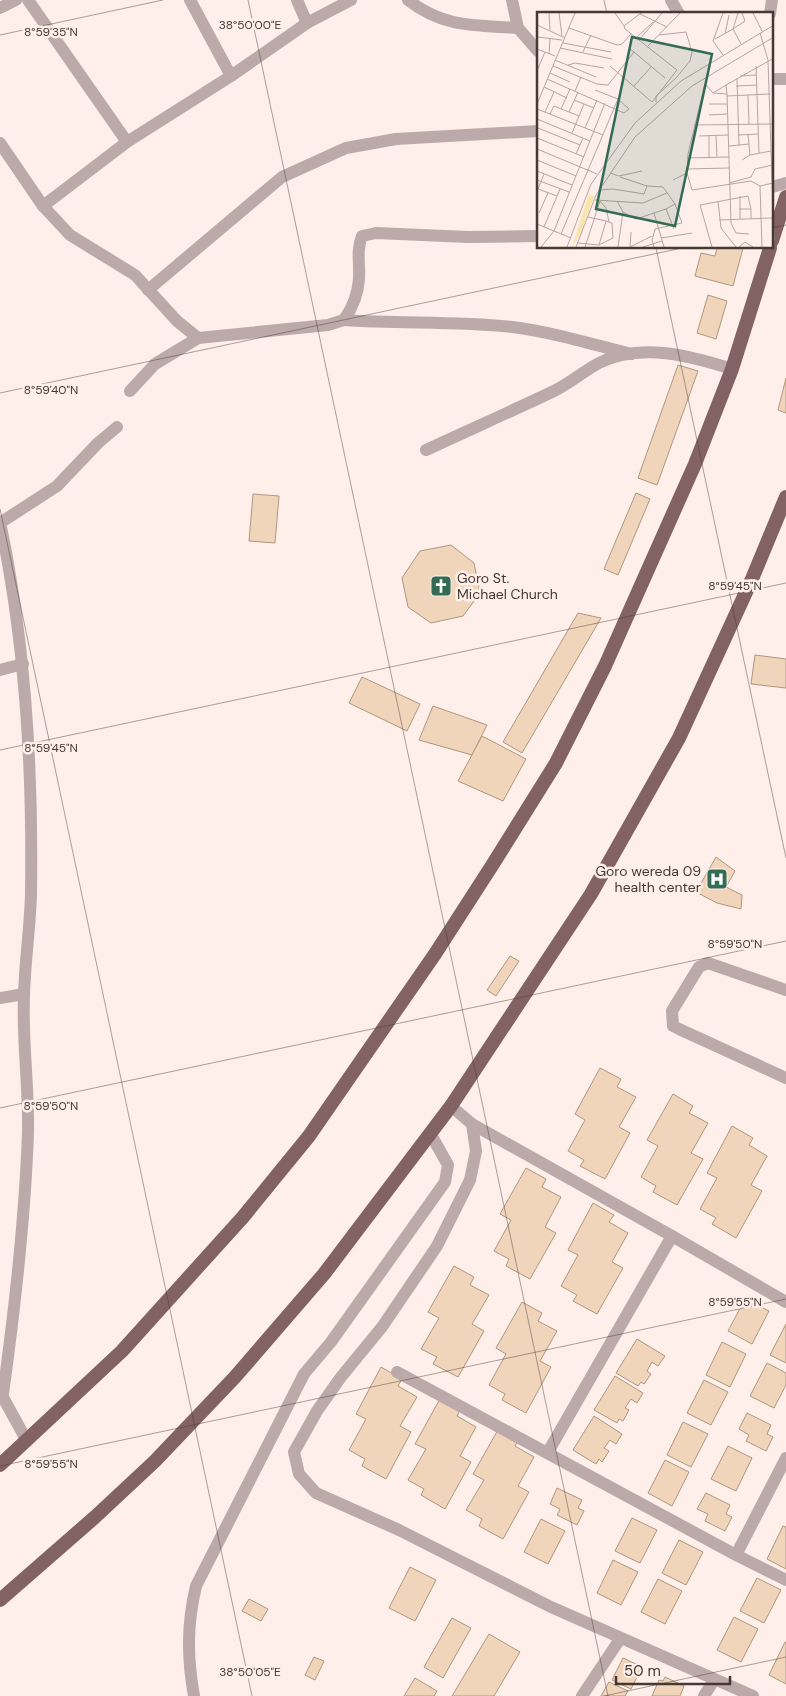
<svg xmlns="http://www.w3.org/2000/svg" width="786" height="1696" viewBox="0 0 786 1696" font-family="'DM Sans',sans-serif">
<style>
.building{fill:#f0d5bb;stroke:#af967e}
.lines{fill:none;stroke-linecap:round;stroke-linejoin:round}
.minor{stroke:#bcaaaa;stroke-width:12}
.trunk{stroke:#836264;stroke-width:14}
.ticks{fill:none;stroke:#463832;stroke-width:1;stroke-opacity:0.45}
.labels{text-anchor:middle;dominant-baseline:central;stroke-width:5;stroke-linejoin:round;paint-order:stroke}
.poi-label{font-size:14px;fill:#463832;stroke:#feefea;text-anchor:start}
.inset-road{fill:none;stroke:#b4a6a0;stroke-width:1}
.view{fill:#346c53;fill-opacity:0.15;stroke:#346c53;stroke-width:2.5}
.inset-edge{fill:none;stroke:#463832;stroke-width:2.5}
.ticks-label{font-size:12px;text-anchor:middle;fill:#463832;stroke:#feefea;stroke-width:5;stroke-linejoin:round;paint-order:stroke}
</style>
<rect width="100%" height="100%" fill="#feefea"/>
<g class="building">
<polygon points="717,248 743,248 733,286 695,276 701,253 715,256"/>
<polygon points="708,295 727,301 716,339 697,333"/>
<polygon points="678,365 698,371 657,485 638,478"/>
<polygon points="786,378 786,413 778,410"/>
<polygon points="636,493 650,499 618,575 604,569"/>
<polygon points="253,494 279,496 275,543 249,541"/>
<polygon points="451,545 474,563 480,593 463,616 431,623 408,607 402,578 420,551"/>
<polygon points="578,613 601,618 522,753 503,742"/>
<polygon points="755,655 786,659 786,688 751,684"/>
<polygon points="362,677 420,704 407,731 349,703"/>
<polygon points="433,706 487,725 472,755 419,740"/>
<polygon points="482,736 526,759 503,801 458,781"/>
<polygon points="716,857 735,871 726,887 742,895 741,909 717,903 696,892"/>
<polygon points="510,956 519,961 496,996 487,990"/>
<polygon points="600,1068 621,1079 617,1087 636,1097 619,1127 630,1133 605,1179 580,1166 584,1160 568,1151 585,1120 575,1114"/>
<polygon points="673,1094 693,1106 689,1113 708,1123 691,1153 703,1159 677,1205 653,1192 656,1186 641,1177 658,1146 647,1140"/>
<polygon points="732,1126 753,1138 749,1145 767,1156 751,1185 762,1191 736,1238 712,1224 716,1218 700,1209 717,1178 707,1173"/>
<polygon points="526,1168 546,1179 542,1187 561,1197 545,1227 556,1233 530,1279 506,1266 509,1259 494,1251 511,1220 500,1214"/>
<polygon points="593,1203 614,1215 609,1222 628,1233 612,1262 623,1268 597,1314 573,1301 577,1295 561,1286 578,1255 568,1250"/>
<polygon points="454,1266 474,1277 470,1285 489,1295 472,1324 484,1331 458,1377 433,1364 437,1357 421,1349 439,1318 428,1312"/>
<polygon points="745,1299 769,1311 752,1344 728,1331"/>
<polygon points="522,1302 542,1313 538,1321 557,1331 540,1361 551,1367 526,1413 502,1400 505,1394 489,1385 506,1354 496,1348"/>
<polygon points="786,1324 786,1363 770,1355"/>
<polygon points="637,1339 665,1356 658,1366 652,1362 647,1371 651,1374 644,1384 641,1382 638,1386 616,1373"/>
<polygon points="722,1342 746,1354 730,1387 706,1375"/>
<polygon points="767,1363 786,1373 786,1385 774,1408 750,1396"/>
<polygon points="381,1367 402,1379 398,1386 417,1397 400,1426 411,1432 386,1479 362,1466 365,1459 349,1450 366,1419 356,1414"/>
<polygon points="615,1376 643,1393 637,1403 631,1399 625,1408 629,1410 623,1421 619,1419 617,1423 594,1410"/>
<polygon points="704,1380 728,1392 711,1425 687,1413"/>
<polygon points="441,1397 461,1409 457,1416 476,1427 460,1456 471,1462 445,1509 421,1495 424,1489 408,1480 426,1449 415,1444"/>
<polygon points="747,1413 771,1425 767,1434 773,1437 766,1451 746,1441 749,1435 739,1429"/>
<polygon points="594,1416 622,1434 616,1444 610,1440 604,1448 609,1451 602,1462 599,1459 596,1464 573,1450"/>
<polygon points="683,1422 708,1434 691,1467 667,1455"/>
<polygon points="499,1428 519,1439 515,1446 534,1457 518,1486 529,1492 503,1539 479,1526 482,1519 466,1510 484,1480 473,1474"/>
<polygon points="728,1446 752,1458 736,1491 711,1479"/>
<polygon points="665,1460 689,1472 672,1506 648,1493"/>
<polygon points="557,1488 582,1500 578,1508 584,1511 577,1525 557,1515 560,1509 550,1504"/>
<polygon points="706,1493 730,1505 726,1514 732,1517 725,1531 705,1521 708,1514 697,1509"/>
<polygon points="632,1518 657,1530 640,1563 615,1551"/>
<polygon points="541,1519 565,1531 548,1564 524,1552"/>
<polygon points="783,1526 786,1527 786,1569 767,1559"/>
<polygon points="679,1540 703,1552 686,1585 662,1573"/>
<polygon points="613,1560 638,1572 621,1605 597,1593"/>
<polygon points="410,1567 436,1580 415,1621 389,1608"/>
<polygon points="757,1578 781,1590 764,1623 740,1611"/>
<polygon points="658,1579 682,1591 665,1624 641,1612"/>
<polygon points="249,1599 268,1609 261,1621 242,1611"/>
<polygon points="734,1617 758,1629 741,1662 717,1650"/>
<polygon points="452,1618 471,1628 443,1678 424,1667"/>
<polygon points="489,1634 520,1652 494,1696 452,1696"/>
<polygon points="785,1642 786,1642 786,1684 769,1675"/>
<polygon points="314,1657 324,1661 315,1680 305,1675"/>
<polygon points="623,1658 642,1667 631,1689 612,1680"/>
<polygon points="665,1677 684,1686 680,1696 652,1696 659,1680 663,1681"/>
<polygon points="415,1678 437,1691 434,1696 404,1696"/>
<polygon points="609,1682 628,1691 625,1696 601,1696"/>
</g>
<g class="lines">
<g class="minor">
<polyline points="28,0 127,142 231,76 307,23 351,0"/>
<polyline points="190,0 231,76"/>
<polyline points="297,0 307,23"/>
<path d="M408,0c36,28 67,25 110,28"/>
<polyline points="512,0 518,28 538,51"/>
<polyline points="671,0 679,14"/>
<polyline points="0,8 16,0"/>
<polyline points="770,14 772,0"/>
<polyline points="772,79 786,79"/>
<polyline points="0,143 43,206 127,142"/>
<polyline points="772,187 786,183"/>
<path d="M43,206l27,29 65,40 42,46 21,17 130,-13 16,-5c9,-13 14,-26 15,-41 1,-16 -3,-28 3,-43l14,-3 92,4 70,-1"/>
<polyline points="148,290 282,177 346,148 396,139 538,131"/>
<path d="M344,320c56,4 112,1 168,7 40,5 80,17 119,27"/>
<polyline points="130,391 155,364 198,338"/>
<path d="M426,450c43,-20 86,-39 128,-59 16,-8 30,-20 45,-28 42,-21 92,-7 133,6"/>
<path d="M0,522c26,123 33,247 31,372 -1,34 -6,67 -7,101 -2,46 5,91 4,137 -3,88 -13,175 -25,262"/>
<polyline points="0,523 57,486 98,443 117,427"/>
<polyline points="0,670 23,664"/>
<polyline points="786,990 708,963 699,967 672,1011 673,1026 679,1029 786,1078"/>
<polyline points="0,998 24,994"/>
<polyline points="451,1106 472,1124 672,1236 786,1302"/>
<polyline points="472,1124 476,1151 470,1180 437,1246 382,1327 341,1377 317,1411 294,1452 299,1474 316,1493 399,1530 551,1607 753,1696"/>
<polyline points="397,1372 736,1555"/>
<polyline points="0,1392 27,1441"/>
<polyline points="548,1452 672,1236"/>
<polyline points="786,1458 736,1555 786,1580"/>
<path d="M194,1696c-7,-39 -7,-72 2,-110l108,-212 27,-32 114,-160 3,-17 -18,-32"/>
<polyline points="582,1696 620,1639"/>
<polyline points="704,1696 714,1680"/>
</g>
<g class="trunk">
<polyline points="772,241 786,197"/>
<polyline points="0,1465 122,1351 243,1217 309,1136 435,954 493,864 556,763 605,666 695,464 732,369 770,248"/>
<polyline points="0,1600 95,1517 155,1461 235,1377 324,1274 451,1106 591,894 679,738 752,579 786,497"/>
</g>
</g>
<path class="ticks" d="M248,0l360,1696M604,0l3,14M0,35l163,-35M772,228l14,-3M656,248l130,610M0,393l682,-145M0,509l252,1187M0,750l786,-167M0,1108l786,-167M0,1466l786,-167M604,1696l182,-39"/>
<defs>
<g id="church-square" transform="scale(1.125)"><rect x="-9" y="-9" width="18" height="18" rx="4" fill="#346c53" stroke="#feefea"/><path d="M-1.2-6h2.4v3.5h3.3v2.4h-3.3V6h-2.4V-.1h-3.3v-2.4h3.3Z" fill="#fff"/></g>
<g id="hospital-square" transform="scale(1.125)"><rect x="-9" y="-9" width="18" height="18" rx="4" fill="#346c53" stroke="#feefea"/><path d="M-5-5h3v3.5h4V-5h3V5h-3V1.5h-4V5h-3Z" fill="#fff"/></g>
</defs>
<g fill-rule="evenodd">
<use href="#church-square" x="441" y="586"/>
<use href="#hospital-square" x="717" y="879"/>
</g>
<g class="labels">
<g class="poi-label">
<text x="457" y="578">Goro St.<tspan x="457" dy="16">Michael Church</tspan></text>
<text x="701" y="871" text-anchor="end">Goro wereda 09<tspan x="701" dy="16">health center</tspan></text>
</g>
</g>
<g transform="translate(537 12)">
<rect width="236" height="236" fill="#feefea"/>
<path d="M52,182l5,2 -13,36 -9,15z" fill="#fae4a8"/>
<path class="inset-road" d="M12,1l1,17M22,1l3,23M78,1l9,13M104,1l-17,13 1,3 52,41 -25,32M216,1l9,18M103,2l27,13M0,13l28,13M32,16l48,17 5,-1 9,-10M196,17l12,-8 -3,-8M196,17l5,-16M223,21l8,27 6,180M188,22l4,-19M0,25l25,3M99,26l17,-16M178,27l18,-10 8,15M102,28l23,-27M26,31l48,9M111,34l32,-33M23,36l52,11M0,37l18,7M46,40l8,-17M97,40l31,26M12,42l1,-15M186,43l-10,-14 10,-28M18,48l41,17M31,53l7,-2 29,5M16,54l44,18 11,1 26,-33 -5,-4M73,54l42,36M219,54l3,87M0,59l8,-19M13,61l20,9M203,64l16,-1M200,66l2,67M10,67l77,34 5,-4 -11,-10 -23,-9M168,72l-17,70 -1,19 5,17 59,-9 9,5 13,-3M168,72l8,9 14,1 -1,-9 48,-27M97,74l17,-19M199,74l21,-1M7,75l23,11M38,79l6,-14M176,81l13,-8M190,82l4,129 5,10 13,1M211,83l1,29M190,84l43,-2M37,88l20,8M119,90v-6l20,-18 14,-17 2,-9 -6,-20 -27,3M0,92l38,-91M172,92h18M0,97l66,26M24,97l9,-20M8,100l9,-20M32,100l9,-20M13,102l4,-8 25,10M172,103l18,-1M0,107l53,22M157,113l80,-1M1,116l42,17M48,116l12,-28M35,121l12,-29M211,122l2,21M179,123l1,22M201,123l20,-1M162,124l29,-1M172,124v21M0,126l47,19M192,134l20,-2M0,137l60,25M39,142l7,-16M150,146l42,-1M0,148l39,16M205,148l8,-5 21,-4M150,157l42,-1M0,159l35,14M73,161l9,3 23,-5M83,165l27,9M0,168l32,12M136,168l14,-7M192,171l22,-6 4,-8 18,-4M223,174l2,61M1,177l19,7M1,177l6,-15M62,178l14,-1 31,5 3,-8 16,1 12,17M203,184v23M58,188l48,3 24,-10M80,189l6,11 -5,35M181,189l3,27 15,19M202,197h12v10M86,200l13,7 30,-10 8,20M2,201l9,-20M117,201l10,34M51,205l18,4 6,2 1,15 -14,7 7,-24M182,208l53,-2M0,212l34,14M7,215l16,-38M24,222l57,-135M124,226l31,-5M41,231l21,2M4,235l13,-16 51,-128M30,235l24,-63 44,-61 46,-42 93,-56M39,235l20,-52 39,-58 57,-51 82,-49M48,235l15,-46 6,7 3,14M93,235l22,-11M93,235l1,-15M106,235l19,-6M117,235l-2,-7 3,-11 27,-6 -7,-19 -9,5M175,235l-12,-42 48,-9 3,13M202,235l6,-5 8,5"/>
<path class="view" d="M95,25l80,17 -37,172 -79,-17z"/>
<rect width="236" height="236" class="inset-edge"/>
</g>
<g class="ticks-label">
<text x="250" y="29">38°50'00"E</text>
<text x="51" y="36">8°59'35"N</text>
<text x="51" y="394">8°59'40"N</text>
<text x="735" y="590">8°59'45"N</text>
<text x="51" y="752">8°59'45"N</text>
<text x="735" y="948">8°59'50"N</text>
<text x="51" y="1110">8°59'50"N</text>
<text x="735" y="1306">8°59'55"N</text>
<text x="51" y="1468">8°59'55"N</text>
<text x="250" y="1676">38°50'05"E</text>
</g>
<path d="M616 1676v8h114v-8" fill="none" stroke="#463832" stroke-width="2.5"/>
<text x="624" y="1676" font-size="15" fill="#463832" stroke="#feefea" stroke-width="4" paint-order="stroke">50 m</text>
</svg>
